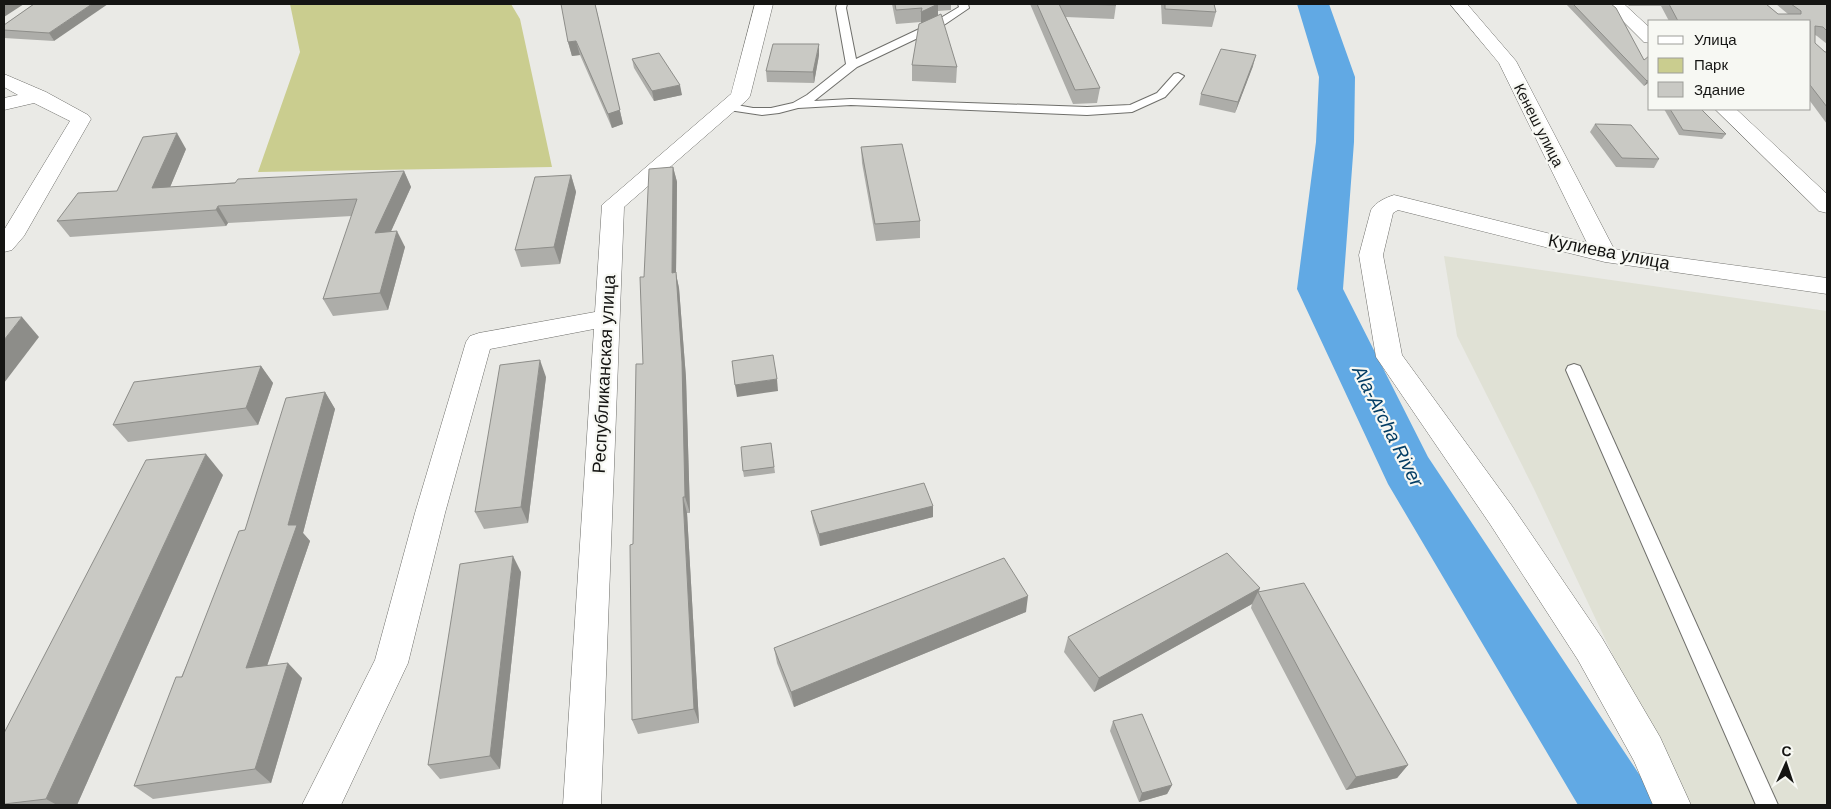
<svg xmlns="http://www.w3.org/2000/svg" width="1831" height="809" viewBox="0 0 1831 809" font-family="Helvetica,sans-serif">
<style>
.built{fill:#e0e1d5}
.green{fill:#cacd8f}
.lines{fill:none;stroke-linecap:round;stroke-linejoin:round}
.river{fill:#61a9e4;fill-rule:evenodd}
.service-casing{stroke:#6f6f6b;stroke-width:2}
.minor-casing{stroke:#6f6f6b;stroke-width:1}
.service{fill:#fff;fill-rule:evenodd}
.minor{fill:#fff;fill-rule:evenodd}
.wall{fill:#adada9}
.shaded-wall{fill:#8d8d89}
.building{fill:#c9c9c4;stroke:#8d8d89}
.labels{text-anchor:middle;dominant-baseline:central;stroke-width:4.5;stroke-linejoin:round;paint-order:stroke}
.far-street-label{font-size:15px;fill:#151513;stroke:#f7f8f3}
.street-label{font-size:18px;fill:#151513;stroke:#f7f8f3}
.water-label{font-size:19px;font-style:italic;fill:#033d64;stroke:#f7f8f3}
</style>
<rect width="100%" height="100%" fill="#eaeae6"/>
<polygon class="built" points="1444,256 1827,311 1827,805 1684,805 1534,489 1457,336"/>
<polygon class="green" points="290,4 511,4 520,19 552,167 258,172 300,52"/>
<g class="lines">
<polygon class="river" points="1297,4 1329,4 1355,77 1354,142 1343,289 1428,457 1643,780 1653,805 1578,805 1388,484 1297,289 1316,142 1319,77"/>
<g class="service-casing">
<g id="service">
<polygon points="837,4 847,4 846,8 856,59 934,22 959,7 958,4 968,4 969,8 941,27 857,67 814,101 851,99 1087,107 1130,105 1157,93 1174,74 1178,73 1184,76 1165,97 1132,112 1087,115 851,105 798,108 779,113 762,115 722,109 720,107 726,103 753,108 771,108 793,103 807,95 846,64 836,8"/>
<polygon points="1574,364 1580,366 1582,370 1778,805 1756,805 1566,370 1568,366"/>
</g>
</g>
<g class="minor-casing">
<g id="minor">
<polygon points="755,4 773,4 750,96 747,100 624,207 601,805 563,805 594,329 490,349 445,513 408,663 341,805 302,805 375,660 415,513 466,342 470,336 479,333 595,312 602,205 731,94"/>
<path d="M1450,4h17l49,57 98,188 213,29v16l-222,-32 -207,-52 -5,3 -10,42 19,100 110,151 90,132 58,99 31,68h-38l-19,-44 -56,-101 -88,-136 -114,-167 -17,-102 12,-45c5,-8 14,-12 23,-15l193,48 -88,-180z"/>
<polygon points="1606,4 1624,4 1650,28 1650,43 1644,42"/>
<polygon points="4,74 46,92 88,115 91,119 24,236 12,250 4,252 4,230 70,121 34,103 4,110 4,98 18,95 4,87"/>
<polygon points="1715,109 1736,109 1827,194 1827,213 1819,211"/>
</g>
</g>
<use href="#service" class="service"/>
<use href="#minor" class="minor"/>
</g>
<g class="wall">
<polygon points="34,4 54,41 4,38 4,25"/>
<polygon points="595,4 623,124 612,128 580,55 572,56 568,42"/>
<polygon points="892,4 951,4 951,10 938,11 938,16 957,67 956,83 912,81 912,65 921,22 896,24"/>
<polygon points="1030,4 1115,4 1116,5 1114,19 1066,17 1100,88 1097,103 1073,104"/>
<polygon points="1161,4 1214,4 1216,12 1212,27 1162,24"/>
<polygon points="1566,4 1611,4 1644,60 1650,57 1650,85 1648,83 1644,86"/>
<polygon points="1627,4 1766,4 1778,14 1788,14 1776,4 1827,4 1827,44 1817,36 1815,35 1815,43 1825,52 1827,52 1827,124 1810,101 1810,21 1669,21 1661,6 1629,6"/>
<polygon points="819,55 814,83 767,82 766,71"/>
<polygon points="632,59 682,95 654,101 634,68"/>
<polygon points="1253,66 1235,113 1199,105 1201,94"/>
<polygon points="1664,109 1701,109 1726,134 1722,139 1679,135"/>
<polygon points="1595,124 1659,159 1654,168 1616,167 1590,132"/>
<polygon points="861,147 920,221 920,238 876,241 862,163"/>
<polygon points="186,149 170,187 404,171 411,187 391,231 405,247 388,310 333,316 323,299 352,216 228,223 226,226 70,237 57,221 117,191"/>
<polygon points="673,167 677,182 676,274 679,288 686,378 690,513 687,513 699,723 638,734 632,720 633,544 643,364 644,277"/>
<polygon points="571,175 576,192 560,264 521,267 515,250"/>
<polygon points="261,366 273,383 258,425 128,442 113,425"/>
<polygon points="546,377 528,523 484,529 475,512"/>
<polygon points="325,392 335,409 303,533 310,541 267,666 302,678 271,783 153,799 134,786 245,530"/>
<polygon points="771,443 775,473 744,477 743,471"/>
<polygon points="223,475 77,805 4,805 4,733"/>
<polygon points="933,506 933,517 820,546 813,522 811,511"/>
<polygon points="521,572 500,769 440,779 428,765"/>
<polygon points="1260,588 1259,592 1408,765 1397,778 1346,790 1251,608 1252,604 1094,692 1064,652 1068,637"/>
<polygon points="1026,612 794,707 777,663 774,648"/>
<polygon points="1113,721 1172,785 1167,794 1139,802 1110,731"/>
</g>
<g class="shaded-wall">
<polygon points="6,4 24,4 4,17 4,5"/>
<polygon points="92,4 108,4 54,41 49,33"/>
<polygon points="595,4 623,124 612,128 608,114"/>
<polygon points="938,4 938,18 921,26 921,12"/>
<polygon points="576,41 580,55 572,56 568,42"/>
<polygon points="819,44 819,55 814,83 813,72"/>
<polygon points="1256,55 1253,66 1235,113 1238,102"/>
<polygon points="1650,79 1648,83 1644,86 1647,81"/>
<polygon points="680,85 682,95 654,101 652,91"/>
<polygon points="177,133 186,149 163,204 152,188"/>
<polygon points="673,167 677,182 676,274 679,288 686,378 690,513 685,497 672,273"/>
<polygon points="404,171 411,187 383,249 375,233"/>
<polygon points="571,175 576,192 560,264 554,247"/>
<polygon points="218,206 228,223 226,226 216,210"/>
<polygon points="397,231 405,247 388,310 380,293"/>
<polygon points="22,317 39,337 4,383 4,340"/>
<polygon points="540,360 546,377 528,523 521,507"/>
<polygon points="261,366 273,383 258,425 246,408"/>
<polygon points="777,379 778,391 737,397 735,385"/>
<polygon points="325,392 335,409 303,533 310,541 261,683 246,668 288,525"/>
<polygon points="206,454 223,475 77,805 57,805 46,799"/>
<polygon points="683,497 687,513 699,723 694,709"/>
<polygon points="933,506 933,517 820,546 819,534"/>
<polygon points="513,556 521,572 500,769 490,756"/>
<polygon points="1260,588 1252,604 1094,692 1099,678"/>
<polygon points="1028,596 1026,612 794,707 791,692"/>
<polygon points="288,663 302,678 271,783 255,769"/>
<polygon points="1408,765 1397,778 1346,790 1356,777"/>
<polygon points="1172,785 1167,794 1139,802 1142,793"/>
</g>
<g class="building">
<polygon points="34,4 92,4 49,33 4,30 4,25"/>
<polygon points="561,4 595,4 620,110 608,114 576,41 568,42"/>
<polygon points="895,4 938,4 921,12 922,8 896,10"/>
<polygon points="1037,4 1059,4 1100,88 1075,90"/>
<polygon points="1079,4 1115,4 1116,5"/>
<polygon points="1165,4 1214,4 1216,12 1165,9"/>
<polygon points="1573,4 1611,4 1616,8 1644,60 1649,56 1650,57 1650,79 1647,81"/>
<polygon points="1669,4 1766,4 1778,14 1801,14 1801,11 1791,4 1827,4 1827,31 1823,27 1815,26 1815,43 1825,52 1827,52 1827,107 1810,85 1810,21 1678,21"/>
<polygon points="941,14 957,67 912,65 919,24"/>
<polygon points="773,44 819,44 813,72 766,71"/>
<polygon points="1221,49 1256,55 1238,102 1201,94"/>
<polygon points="659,53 680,85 652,91 632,59"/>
<polygon points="1670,109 1701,109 1726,134 1683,130"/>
<polygon points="1595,124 1631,125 1659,159 1622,158"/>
<polygon points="177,133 152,188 235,183 238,179 404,171 375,233 397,231 380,293 323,299 357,199 218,206 216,210 57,221 78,193 117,191 143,137"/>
<polygon points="902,144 920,221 875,224 861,147"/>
<polygon points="673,167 672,273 676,272 682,362 685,497 683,497 694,709 632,720 630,545 633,544 636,364 643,364 640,277 644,277 649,169"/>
<polygon points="571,175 554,247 515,250 535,177"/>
<polygon points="22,317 4,340 4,318"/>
<polygon points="773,355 777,379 735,385 732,361"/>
<polygon points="540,360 521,507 475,512 500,365"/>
<polygon points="261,366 246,408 113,425 134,382"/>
<polygon points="325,392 288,525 297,525 246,668 288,663 255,769 134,786 176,677 182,677 239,531 245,530 286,398"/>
<polygon points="771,443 774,467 743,471 741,447"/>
<polygon points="206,454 46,799 4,804 4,733 146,460"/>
<polygon points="924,483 933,506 819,534 811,511"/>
<polygon points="1227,553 1260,588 1099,678 1068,637"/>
<polygon points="513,556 490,756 428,765 460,564"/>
<polygon points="1004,558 1028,596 791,692 774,648"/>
<polygon points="1304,583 1408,765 1356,777 1258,592"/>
<polygon points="1142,714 1172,785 1142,793 1113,721"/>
</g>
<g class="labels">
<g class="far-street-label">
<text transform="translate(1539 125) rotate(63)">Кенеш улица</text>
</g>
<g class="street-label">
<text transform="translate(1609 252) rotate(11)">Кулиева улица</text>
<text transform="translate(604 374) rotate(-87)">Республиканская улица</text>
</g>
<g class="water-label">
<text transform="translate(1388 426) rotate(63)">Ala-Archa River</text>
</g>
</g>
<rect width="1831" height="809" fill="none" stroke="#151513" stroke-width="10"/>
<rect x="1648" y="20" width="162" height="90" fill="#f7f8f3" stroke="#9d9d99"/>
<rect x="1658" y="36" width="25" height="8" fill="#ffffff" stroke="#9d9d99"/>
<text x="1694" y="45" font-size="15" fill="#151513">Улица</text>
<rect x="1658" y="58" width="25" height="15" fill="#cacd8f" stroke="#9d9d99"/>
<text x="1694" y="70" font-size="15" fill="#151513">Парк</text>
<rect x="1658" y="82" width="25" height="15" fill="#c9c9c4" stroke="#9d9d99"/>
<text x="1694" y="95" font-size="15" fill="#151513">Здание</text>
<g transform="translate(1786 764) rotate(3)" stroke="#f7f8f3" stroke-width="4" paint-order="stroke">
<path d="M0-4L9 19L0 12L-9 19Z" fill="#151513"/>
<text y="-8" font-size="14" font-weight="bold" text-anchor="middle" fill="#151513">С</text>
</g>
</svg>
